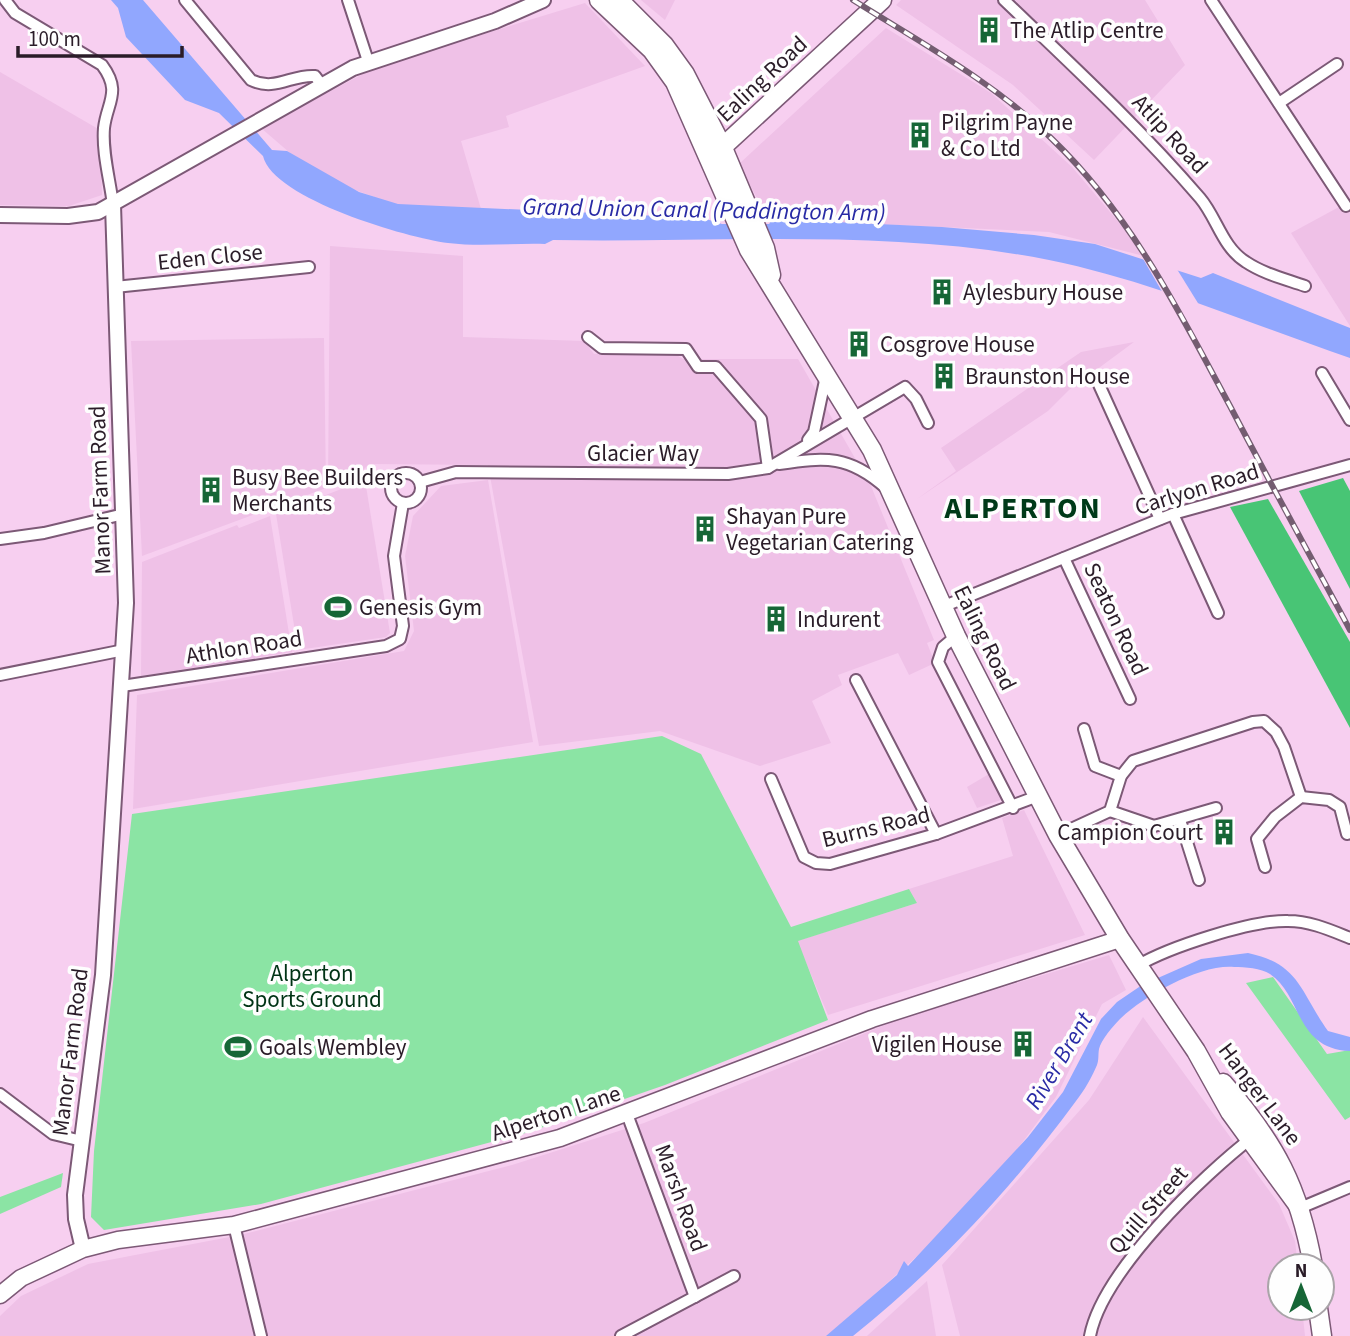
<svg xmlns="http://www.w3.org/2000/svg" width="1350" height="1336" viewBox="0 0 1350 1336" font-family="'Source Sans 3',sans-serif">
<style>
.built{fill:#efc1e7}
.green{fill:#8be4a4}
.forest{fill:#48c575}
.water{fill:#91a7fe}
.pier{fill:#f7cff0}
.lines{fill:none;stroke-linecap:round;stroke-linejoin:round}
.minor-casing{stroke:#7c5976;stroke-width:14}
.tertiary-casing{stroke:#7c5976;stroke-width:18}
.secondary-casing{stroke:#7c5976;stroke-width:19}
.primary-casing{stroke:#7c5976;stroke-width:21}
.minor{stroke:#fff;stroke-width:10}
.tertiary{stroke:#fff;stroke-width:14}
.secondary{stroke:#fff;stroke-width:16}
.primary{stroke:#fff;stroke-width:18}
.rail-casing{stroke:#745d71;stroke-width:6}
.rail{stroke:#fefefe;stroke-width:3.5;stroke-dasharray:10;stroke-linecap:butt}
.labels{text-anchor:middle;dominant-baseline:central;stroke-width:7;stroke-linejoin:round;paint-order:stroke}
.poi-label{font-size:23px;fill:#2a1c28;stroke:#fefefe;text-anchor:start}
.street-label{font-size:23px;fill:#2a1c28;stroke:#fefefe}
.park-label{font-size:23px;fill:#003315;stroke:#fefefe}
.water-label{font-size:24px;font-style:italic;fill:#282aa5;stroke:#fefefe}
.district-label{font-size:30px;font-weight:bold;letter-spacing:2px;fill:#003a19;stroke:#fefefe}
</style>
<rect width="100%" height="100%" fill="#f7cff0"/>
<g class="built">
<polygon points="641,0 675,0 665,20"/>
<polygon points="901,0 1145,0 1185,65 1094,160 1013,85 896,5"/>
<polygon points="585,3 645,66 506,116 509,127 461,141 481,209 403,207 318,177 261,128 376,67"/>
<polygon points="886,28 991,93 1072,167 1148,257 1049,232 768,219 739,164"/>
<polygon points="0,72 100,130 102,195 69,206 0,205"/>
<polygon points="1350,201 1350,326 1291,233"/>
<polygon points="330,246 463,256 463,337 584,341 594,354 675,354 683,359 798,359 871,486 934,640 927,643 935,663 909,675 898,653 838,675 842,685 812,701 831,743 760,766 660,731 539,746 488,465 369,464 357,476 328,488"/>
<polygon points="324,338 326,488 142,556 131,341"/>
<polygon points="1134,342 1069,390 1048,411 917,499 956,471 941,448 1081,352"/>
<polygon points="365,480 390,633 386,637 298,650 276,514"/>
<polygon points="488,480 533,742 133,809 137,695 404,651 414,631 405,556 413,516 441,486"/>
<polygon points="270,516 292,652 141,676 142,562 237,525 239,528"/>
<polygon points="989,774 1004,799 977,808 967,787"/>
<polygon points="1024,810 1085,935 828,1015 797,941 917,903 909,889 1013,856 1002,818"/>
<polygon points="1109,955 1126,990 1102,1004 1056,1097 1010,1159 925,1249 828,1336 0,1336 0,1316 21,1296 88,1264 240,1235 512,1165 644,1123 902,1018"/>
<polygon points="1143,1017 1279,1204 1295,1241 1298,1266 1280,1266 1280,1308 1302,1308 1305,1336 960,1336 942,1265 1089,1100"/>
<polygon points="927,1281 936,1336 867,1336"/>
</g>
<g class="green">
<polygon points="662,736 701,754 791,927 909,889 917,903 798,941 828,1020 665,1085 529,1132 261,1204 104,1230 91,1217 94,1151 132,814"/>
<polygon points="1273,977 1327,1054 1350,1050 1350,1117 1345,1120 1246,983"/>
<polygon points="63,1173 61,1187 0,1214 0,1197"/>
</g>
<g class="forest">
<polygon points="1343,478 1350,491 1350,589 1299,491"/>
<polygon points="1268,499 1350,642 1350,728 1230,507"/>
</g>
<g class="water">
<path d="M111,0h32l129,150 15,1 72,41 39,12 305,14 19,6h47l4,-5 169,8 92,8 61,9 106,34 12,-5 137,55v30c-100,-34 -198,-77 -301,-98 -160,-32 -334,-17 -496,-20l-8,4c-31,-1 -66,3 -97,-1 -40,-5 -175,-44 -185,-87l-44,-43 -34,-13 -59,-63 -8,-29z"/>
<path d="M1248,953c52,11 52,39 80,78l22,6v14c-55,-2 -48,-56 -80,-77 -9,-6 -25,-7 -36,-7 -34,-3 -90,29 -114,52 -7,7 -19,21 -21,30 -1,6 0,11 -2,16 -5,12 -13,26 -21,36 -63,86 -140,169 -223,235h-27l71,-61 7,-14 4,5 120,-129 35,-45 38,-73 16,-17 25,-17 59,-26z"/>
</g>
<polygon class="pier" points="1142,257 1175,266 1201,308 1164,295"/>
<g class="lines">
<g class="minor-casing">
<g id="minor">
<path d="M5,0l10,13 87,52c20,27 5,37 2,63 -2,25 6,52 9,77"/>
<path d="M185,0l66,80c24,12 41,-6 64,-4l6,8"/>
<polyline points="348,0 368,61"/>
<path d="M1004,0c67,64 135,127 196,198 17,20 22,49 46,64 18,12 39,17 59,24"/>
<polyline points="1211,0 1346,206"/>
<polyline points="1279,103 1337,64"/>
<polyline points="115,287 309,267"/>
<polyline points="588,337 602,348 686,349 698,367 716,367 761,419 768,468"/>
<polyline points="1322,373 1350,420"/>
<polyline points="1096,378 1160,519"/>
<polyline points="808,440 814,432 826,376"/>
<path d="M779,464c47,-7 70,-9 107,24"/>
<circle cx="406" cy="488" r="15"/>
<polyline points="420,482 456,472 728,474 768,468 905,387 916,399 928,423"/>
<polyline points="1173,514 1218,613"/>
<polyline points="0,539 44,533 124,514"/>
<polyline points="1064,558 1130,699"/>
<polyline points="942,607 1173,514 1350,465"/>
<polyline points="956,636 943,647 938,662 1013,808"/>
<polyline points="0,675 124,650"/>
<polyline points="856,680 936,834"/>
<polyline points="122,686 386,646 400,639 403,626 394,556 403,503"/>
<polyline points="1084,729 1095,766 1121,776"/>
<polyline points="771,779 804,857 816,863 830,864 936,834 1038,796"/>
<polyline points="1110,811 1154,826 1216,808"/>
<polyline points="1180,820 1199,880"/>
<polyline points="1058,835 1110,811 1121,776 1133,761 1253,722 1264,721 1276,732 1284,747 1301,797"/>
<polyline points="1265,867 1257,839 1275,817 1301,797 1329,800 1340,807 1347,834 1350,833"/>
<path d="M1137,966c32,-19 115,-46 151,-45 22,0 42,9 62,17"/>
<polyline points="0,1094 53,1134 82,1141"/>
<polyline points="627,1114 695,1297"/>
<polyline points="1300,1208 1350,1187"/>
<polyline points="234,1225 261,1336"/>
<polyline points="621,1336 734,1276"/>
<path d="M1090,1336c12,-64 112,-160 164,-200"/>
</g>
</g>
<g class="tertiary-casing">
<g id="tertiary">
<polyline points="0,215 68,216 98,212 353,68 495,21 543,0"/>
<polyline points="83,1249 76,1219 75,1195 103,975 126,603 113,205"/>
</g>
</g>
<g class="secondary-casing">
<polyline id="secondary" points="0,1295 21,1278 83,1249 118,1240 234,1225 560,1138 872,1019 1120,939"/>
</g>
<g class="primary-casing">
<g id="primary">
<polyline points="599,0 652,50 675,82 749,250 872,450 956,636 1058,835 1120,939 1196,1051 1230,1112 1300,1208"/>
<polyline points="619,0 664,45 685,74 723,148 765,248 771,275"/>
<polyline points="716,153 882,0"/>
<path d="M1223,1083c52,60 76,104 90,183"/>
<polyline points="1318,1308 1322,1336"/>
</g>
</g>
<use href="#minor" class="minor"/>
<use href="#tertiary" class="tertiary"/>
<use href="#secondary" class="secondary"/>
<use href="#primary" class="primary"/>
<g class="rail-casing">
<path id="rail" d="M853,0c67,42 142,83 199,139 79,76 127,172 178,267 39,75 80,149 120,224"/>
</g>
<use href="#rail" class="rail"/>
</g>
<defs>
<g id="building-bare" transform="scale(2.1)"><path d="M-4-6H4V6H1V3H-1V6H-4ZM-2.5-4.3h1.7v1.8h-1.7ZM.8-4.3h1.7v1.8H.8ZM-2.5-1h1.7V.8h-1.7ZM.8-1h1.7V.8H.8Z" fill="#166636" stroke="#fefefe" stroke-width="2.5" paint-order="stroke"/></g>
<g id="stadium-bare" transform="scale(2.1)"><path d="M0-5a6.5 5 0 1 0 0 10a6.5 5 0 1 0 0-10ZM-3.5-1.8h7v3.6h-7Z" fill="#166636" stroke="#fefefe" stroke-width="2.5" paint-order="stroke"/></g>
</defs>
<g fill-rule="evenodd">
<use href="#building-bare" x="989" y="30"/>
<use href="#building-bare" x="920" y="135"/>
<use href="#building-bare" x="942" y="292"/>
<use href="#building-bare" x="859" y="344"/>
<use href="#building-bare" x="944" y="376"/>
<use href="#building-bare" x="211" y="490"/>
<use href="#building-bare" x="705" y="529"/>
<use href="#stadium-bare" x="338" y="607"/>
<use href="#building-bare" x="776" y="619"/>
<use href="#building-bare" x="1224" y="832"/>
<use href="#building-bare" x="1023" y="1044"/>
<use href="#stadium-bare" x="238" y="1047"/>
</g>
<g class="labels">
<g class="poi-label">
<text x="1010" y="30">The Atlip Centre</text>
<text x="941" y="122">Pilgrim Payne<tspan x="941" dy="26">&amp; Co Ltd</tspan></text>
<text x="963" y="292">Aylesbury House</text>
<text x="880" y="344">Cosgrove House</text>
<text x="965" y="376">Braunston House</text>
<text x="232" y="477">Busy Bee Builders<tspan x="232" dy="26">Merchants</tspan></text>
<text x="726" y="516">Shayan Pure<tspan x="726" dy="26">Vegetarian Catering</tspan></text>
<text x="359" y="607">Genesis Gym</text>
<text x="797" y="619">Indurent</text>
<text x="1203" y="832" text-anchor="end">Campion Court</text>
<text x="1002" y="1044" text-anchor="end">Vigilen House</text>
<text x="259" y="1047">Goals Wembley</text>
</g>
<g class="street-label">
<text transform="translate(762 79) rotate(-43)">Ealing Road</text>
<text transform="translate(1170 134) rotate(47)">Atlip Road</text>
<text transform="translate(210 257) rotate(-6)">Eden Close</text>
<text x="643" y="453">Glacier Way</text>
<text transform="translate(1197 489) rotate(-17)">Carlyon Road</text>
<text transform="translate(100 490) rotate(-92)">Manor Farm Road</text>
<text transform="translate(1116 619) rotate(65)">Seaton Road</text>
<text transform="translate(985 638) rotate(64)">Ealing Road</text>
<text transform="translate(244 647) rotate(-9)">Athlon Road</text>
<text transform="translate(876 827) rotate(-14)">Burns Road</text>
<text transform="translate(70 1052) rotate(-83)">Manor Farm Road</text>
<text transform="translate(1260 1094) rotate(53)">Hanger Lane</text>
<text transform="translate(556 1113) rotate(-18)">Alperton Lane</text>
<text transform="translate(681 1198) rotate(70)">Marsh Road</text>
<text transform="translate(1148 1210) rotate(-49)">Quill Street</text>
</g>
<g class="park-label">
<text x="312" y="973">Alperton<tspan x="312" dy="26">Sports Ground</tspan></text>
</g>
<g class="water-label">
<text transform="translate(704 210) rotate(1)">Grand Union Canal (Paddington Arm)</text>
<text transform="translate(1059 1061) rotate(-59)">River Brent</text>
</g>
<g class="district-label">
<text x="1023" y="508">ALPERTON</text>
</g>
</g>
<g transform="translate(1301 1287)"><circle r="33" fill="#fefefe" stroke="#a9a4a8" stroke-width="2"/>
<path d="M0-5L12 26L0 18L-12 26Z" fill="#166636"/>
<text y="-10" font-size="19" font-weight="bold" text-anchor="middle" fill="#2a1c28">N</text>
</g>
<path d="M18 46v10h164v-10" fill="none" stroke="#2a1c28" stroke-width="3.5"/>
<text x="28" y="46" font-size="21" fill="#2a1c28" stroke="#fefefe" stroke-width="5" paint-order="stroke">100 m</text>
</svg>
